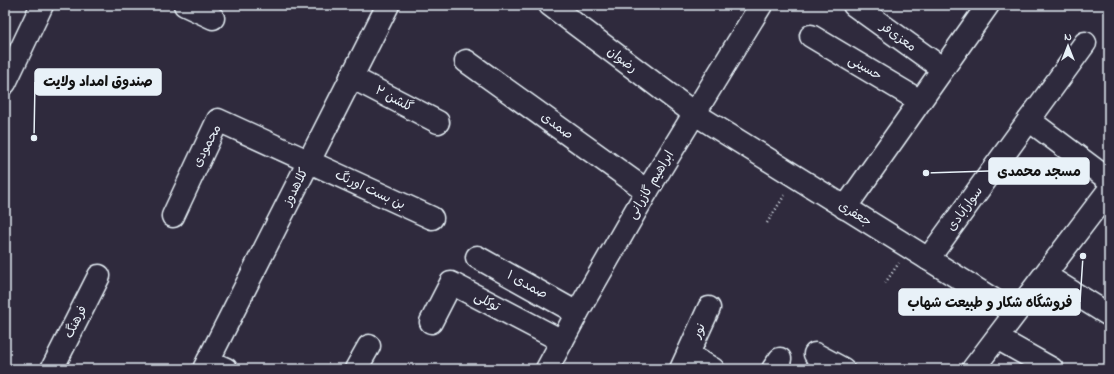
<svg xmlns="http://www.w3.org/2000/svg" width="1114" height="374" viewBox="0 0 1114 374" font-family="'Indie Flower','Playpen Sans Arabic',sans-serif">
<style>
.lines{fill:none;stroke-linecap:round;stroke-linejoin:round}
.minor-casing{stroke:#e8f1f8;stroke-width:25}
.major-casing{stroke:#e8f1f8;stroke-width:25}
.path{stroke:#e8f1f8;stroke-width:2.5;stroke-dasharray:1 3;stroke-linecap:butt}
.minor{stroke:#2f2a3d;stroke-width:22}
.major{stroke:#2f2a3d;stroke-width:22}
.labels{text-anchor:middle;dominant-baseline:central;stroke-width:3;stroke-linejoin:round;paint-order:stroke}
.street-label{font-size:13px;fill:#e8f1f8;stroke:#2f2a3d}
.leader{fill:none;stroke:#e8f1f8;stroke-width:1.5}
.callout-dot{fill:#e8f1f8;stroke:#2f2a3d;stroke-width:1.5}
.callout{fill:#e8f1f8;stroke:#e8f1f8;stroke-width:1.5}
.callout-label{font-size:14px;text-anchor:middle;font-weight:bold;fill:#111}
</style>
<rect width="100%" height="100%" fill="#2f2a3d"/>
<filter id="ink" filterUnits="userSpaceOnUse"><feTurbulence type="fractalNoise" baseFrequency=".025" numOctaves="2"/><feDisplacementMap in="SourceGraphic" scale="8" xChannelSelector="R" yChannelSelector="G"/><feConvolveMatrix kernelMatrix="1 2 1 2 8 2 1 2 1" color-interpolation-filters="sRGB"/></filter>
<g filter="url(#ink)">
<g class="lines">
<g class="minor-casing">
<g id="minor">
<polyline points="185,5 213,18"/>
<polyline points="550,5 695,114 1015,313"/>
<polyline points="854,5 943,69"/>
<polyline points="811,36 920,101"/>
<polyline points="466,61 647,191"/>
<polyline points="351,77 438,122"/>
<polyline points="1029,120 1109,180"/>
<polyline points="845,208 988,5"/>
<polyline points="173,216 218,120 432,218"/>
<polyline points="477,257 577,313"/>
<polyline points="928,259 1085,43"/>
<polyline points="1045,275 1109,315"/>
<polyline points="431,322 451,283 562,341"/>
<polyline points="997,338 1052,369"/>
<polyline points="815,354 843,369"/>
<polyline points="689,355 713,369"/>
<polyline points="208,361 226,369"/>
<polyline points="52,369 99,276"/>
<polyline points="204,369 388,5"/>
<polyline points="356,369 369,346"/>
<polyline points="547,369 577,313 647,191 761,5"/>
<polyline points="681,369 709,308"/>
<polyline points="773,369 780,359"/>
<polyline points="973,369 1109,190"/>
</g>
</g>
<g class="major-casing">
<polyline id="major" points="5,83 42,5"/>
</g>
<g class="path">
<polyline points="767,223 786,193"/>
<polyline points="885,283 899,263"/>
</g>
<use href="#minor" class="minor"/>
<use href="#major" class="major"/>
</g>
</g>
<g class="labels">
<g class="street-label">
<text transform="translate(898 37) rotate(36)">معزی‌فر</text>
<text transform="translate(622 60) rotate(37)">رضوان</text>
<text transform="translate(865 68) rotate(30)">حسینی</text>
<text transform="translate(394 99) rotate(28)">گلشن ۲</text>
<text transform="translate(557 126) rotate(36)">صمدی</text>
<text transform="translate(207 146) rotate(-62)">محمودی</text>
<text transform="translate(651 185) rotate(-59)">ابراهیم گازرانی</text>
<text transform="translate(296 187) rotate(-63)">کلاهدوز</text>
<text transform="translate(370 190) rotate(25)">بن بست اورنگ</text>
<text transform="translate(965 209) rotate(-54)">سوارآبادی</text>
<text transform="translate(855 214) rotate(32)">جعفری</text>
<text transform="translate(527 285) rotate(29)">صمدی ۱</text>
<text transform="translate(487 302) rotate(28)">توکلی</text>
<text transform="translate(76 322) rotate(-63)">فرهنگ</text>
<text transform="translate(699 331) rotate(-67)">نور</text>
</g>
</g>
<path class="leader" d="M34 138L35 82M926 173L989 171M1083 256L1080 302"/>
<g class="callout-dot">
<circle cx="34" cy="138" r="4"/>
<circle cx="926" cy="173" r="4"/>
<circle cx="1083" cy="256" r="4"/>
</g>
<g class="callout">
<rect x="35" y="69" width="126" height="26" rx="4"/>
<rect x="989" y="158" width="100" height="26" rx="4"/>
<rect x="899" y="289" width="181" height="26" rx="4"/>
</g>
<g class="callout-label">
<text x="98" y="86">صندوق امداد ولایت</text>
<text x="1039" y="176">مسجد محمدی</text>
<text x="990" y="307">فروشگاه شکار و طبیعت شهاب</text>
</g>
<rect width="1114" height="374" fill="none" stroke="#2f2a3d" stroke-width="20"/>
<rect x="10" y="10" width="1094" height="354" fill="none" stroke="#e8f1f8" stroke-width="1.5" filter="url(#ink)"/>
<g transform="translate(1068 46)" stroke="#2f2a3d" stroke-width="3" paint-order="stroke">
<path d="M0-3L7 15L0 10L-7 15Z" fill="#e8f1f8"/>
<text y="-6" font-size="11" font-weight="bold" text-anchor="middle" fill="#e8f1f8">N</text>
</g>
</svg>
